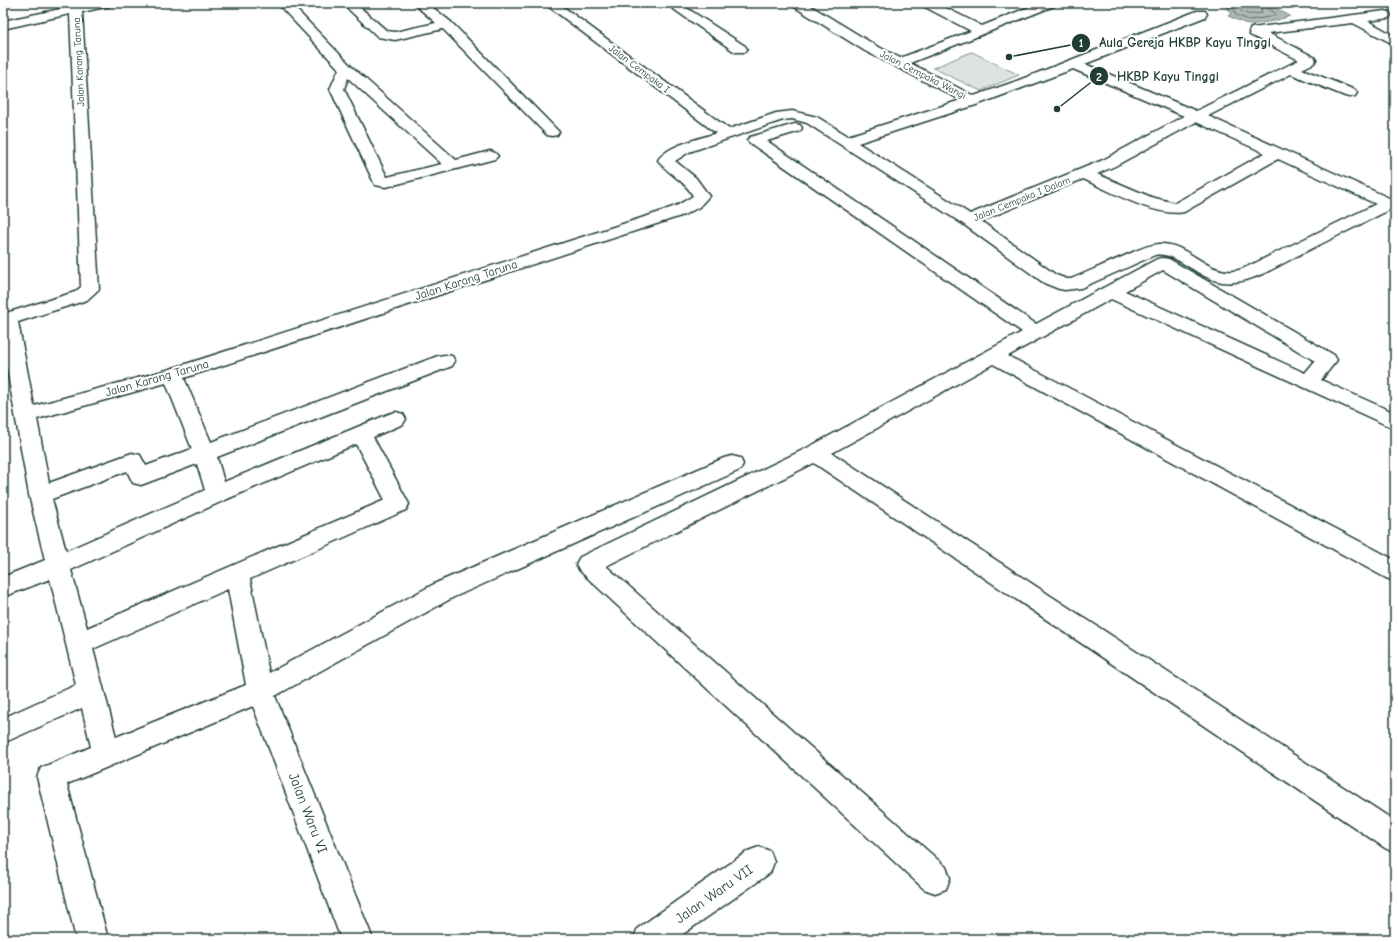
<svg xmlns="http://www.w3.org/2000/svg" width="1398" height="942" viewBox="0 0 1398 942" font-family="'Comic Neue',sans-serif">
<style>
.green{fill:#dee3e2;stroke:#7e908b}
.water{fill:#afbab7;stroke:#758883}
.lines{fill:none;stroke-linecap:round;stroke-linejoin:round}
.shore{stroke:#596f68;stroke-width:1}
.minor-casing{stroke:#1f3d34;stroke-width:3}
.minor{fill:#fff;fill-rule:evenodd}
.labels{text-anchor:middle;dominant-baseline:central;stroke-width:4;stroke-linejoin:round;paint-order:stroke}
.far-street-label{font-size:10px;fill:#1f3d34;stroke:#fff}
.street-label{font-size:12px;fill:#1f3d34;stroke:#fff}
.near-street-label{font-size:14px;fill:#1f3d34;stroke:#fff}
.leader{fill:none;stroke:#1f3d34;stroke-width:1.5}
.callout-dot{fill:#1f3d34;stroke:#fff;stroke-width:1.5}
.mark-label{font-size:12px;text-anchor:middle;font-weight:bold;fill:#fff}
.callout-label{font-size:13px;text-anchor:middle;font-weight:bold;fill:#1f3d34;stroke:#fff;stroke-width:4;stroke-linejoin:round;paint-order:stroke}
</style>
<rect width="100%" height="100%" fill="#fff"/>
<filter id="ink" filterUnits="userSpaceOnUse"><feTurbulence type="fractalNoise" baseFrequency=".025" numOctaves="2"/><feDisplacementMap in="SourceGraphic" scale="8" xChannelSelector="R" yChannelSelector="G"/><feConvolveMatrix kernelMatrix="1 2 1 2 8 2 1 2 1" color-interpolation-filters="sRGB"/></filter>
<g filter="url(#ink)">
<polygon class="green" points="971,52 972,52 1019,75 981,91 933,68"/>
<polygon class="water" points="1208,3 1266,3 1290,16 1274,21 1249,25 1228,16 1232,13 1225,6"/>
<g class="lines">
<g class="shore">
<polyline points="1227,3 1234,10 1236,15 1249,20 1275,16 1275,13 1266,7 1265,3"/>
<path d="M1234,3c10,13 13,12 28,10l-2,-10"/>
</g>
<g class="minor-casing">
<g id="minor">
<path d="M89,3h23l-2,3 -28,6 17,277 -12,11 -69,22 16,84 133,-36 490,-157 21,-8 15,-9c-8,-16 -26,-22 -35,-36 10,-15 41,-21 58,-27l-172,-130h14l171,126 47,-16 16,-2 25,6 31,19 113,-36 -96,-49 -72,-45 -2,-3h15l69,42 25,13 71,-27 -48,-25 -2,-3h15l46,23 57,-23h17l-2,3 -144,57 64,33 40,-14 183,-71h8l2,3 -2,3 -120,47 111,47 103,-51 -49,-25 -1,-3 2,-4 134,-17 4,1 2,3 -2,3 -21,3 27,15v9l-42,-22 -85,10 46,24 2,3 -2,3 -12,6 53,21 2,3 -2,3 -5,1 -5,-1 -54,-22 -83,42 181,82 6,-2v11c-29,15 -59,29 -88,44 -26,12 -56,35 -85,31 -24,-3 -46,-31 -67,-27l-74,33 -16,2 -6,-1 -15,-6 -81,-59 -156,-101 -15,-4 -9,1 -94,32 -14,9 21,17 13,18 -10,11 -15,8 -500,163 27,64 227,-86 7,-1 7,1 3,5 -3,5 -235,91 7,25 165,-68 7,-2 7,2 3,5 -3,5 -30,13 36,67 -3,6 -156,69 19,94 167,-90 288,-125 8,-2 8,2 3,6 -3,6 -286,127 -179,99 98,243h-32l-88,-233 -186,78 41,155h-32l-39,-162 4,-9 50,-21 -9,-39 -79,35v-25l73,-33 -26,-106 -47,18v-20l42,-17 -16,-65 -26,-150v-31l72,-22 6,-5 -11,-273 -67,15v-8zM1073,69l111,47 -81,44 -133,54 -112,-71 121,-39zM1196,122l69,31 -90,50 -24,-6 -54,-23 18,-8zM1278,159l98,45 -121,59c-7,3 -15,8 -22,8 -27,3 -46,-29 -74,-27 -13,1 -25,8 -37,13 -17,7 -34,15 -51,22h-4l-11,-4 -75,-54 102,-42c25,11 74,39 101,33zM166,383l26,66 -46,17 -6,-11 -8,-2 -83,30 -12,-64zM356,444l29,56 -298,128 -16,-58 154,-70zM197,464l8,26 -139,61 -14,-52 75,-28 6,12 8,2zM228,589l18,96 -130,52 -23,-88z"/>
<path d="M277,3h13l61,63 105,94 34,-9 5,2 3,3 -3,3 -109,28 -11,-2 -45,-96 9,-20zM348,78l94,86 -55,13 -43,-88z"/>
<polygon points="342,3 355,3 387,31 395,32 436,23 413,3 427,3 451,22 559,132 557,135 552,136 547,135 443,29 395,40 378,37"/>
<polygon points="665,3 679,3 745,46 747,49 745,52 735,52"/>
<path d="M795,124l5,1 2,3 -2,3 -33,10 269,183 121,-65 6,-1 6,1 165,96 3,5 -16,20 74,33v16l-284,-130 -103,57 387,204v21l-9,-3 -393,-214 -161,89 563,368v32l-10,-5 -571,-385 -208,103 340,301 4,11 -4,11 -11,4 -11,-4 -344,-318 -4,-7 4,-7 227,-109 215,-116 -272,-189 -3,-3 3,-3zM1163,270l152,91 -10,12 -180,-82z"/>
<polygon points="759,847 770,851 774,862 770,873 676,939 633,939 638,928 748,851"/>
</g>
</g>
<use href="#minor" class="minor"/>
</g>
</g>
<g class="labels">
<g class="far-street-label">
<text transform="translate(79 62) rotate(-93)">Jalan Karang Taruna</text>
<text transform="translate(639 69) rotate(37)">Jalan Cempaka I</text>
<text transform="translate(923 75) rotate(27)">Jalan Cempaka Wangi</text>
<text transform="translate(1022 199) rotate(-22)">Jalan Cempaka I Dalam</text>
</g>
<g class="street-label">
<text transform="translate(466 280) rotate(-18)">Jalan Karang Taruna</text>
<text transform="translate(157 378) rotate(-16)">Jalan Karang Taruna</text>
</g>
<g class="near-street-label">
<text transform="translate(308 813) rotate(69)">Jalan Waru VI</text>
<text transform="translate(714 894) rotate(-35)">Jalan Waru VII</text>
</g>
</g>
<path class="leader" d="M1009 57L1081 43M1057 109L1099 76"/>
<g class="callout-dot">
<circle cx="1009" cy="57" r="4"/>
<circle cx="1057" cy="109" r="4"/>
<circle cx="1081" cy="43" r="10"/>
<circle cx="1099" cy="76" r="10"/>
</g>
<g class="mark-label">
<text x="1081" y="47">1</text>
<text x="1099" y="81">2</text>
</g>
<g class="callout-label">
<text x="1185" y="47">Aula Gereja HKBP Kayu Tinggi</text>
<text x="1168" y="81">HKBP Kayu Tinggi</text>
</g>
<rect width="1398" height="942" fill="none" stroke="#fff" stroke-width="16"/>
<rect x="8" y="8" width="1382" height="926" fill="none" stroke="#1f3d34" stroke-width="1.5" filter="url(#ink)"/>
</svg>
